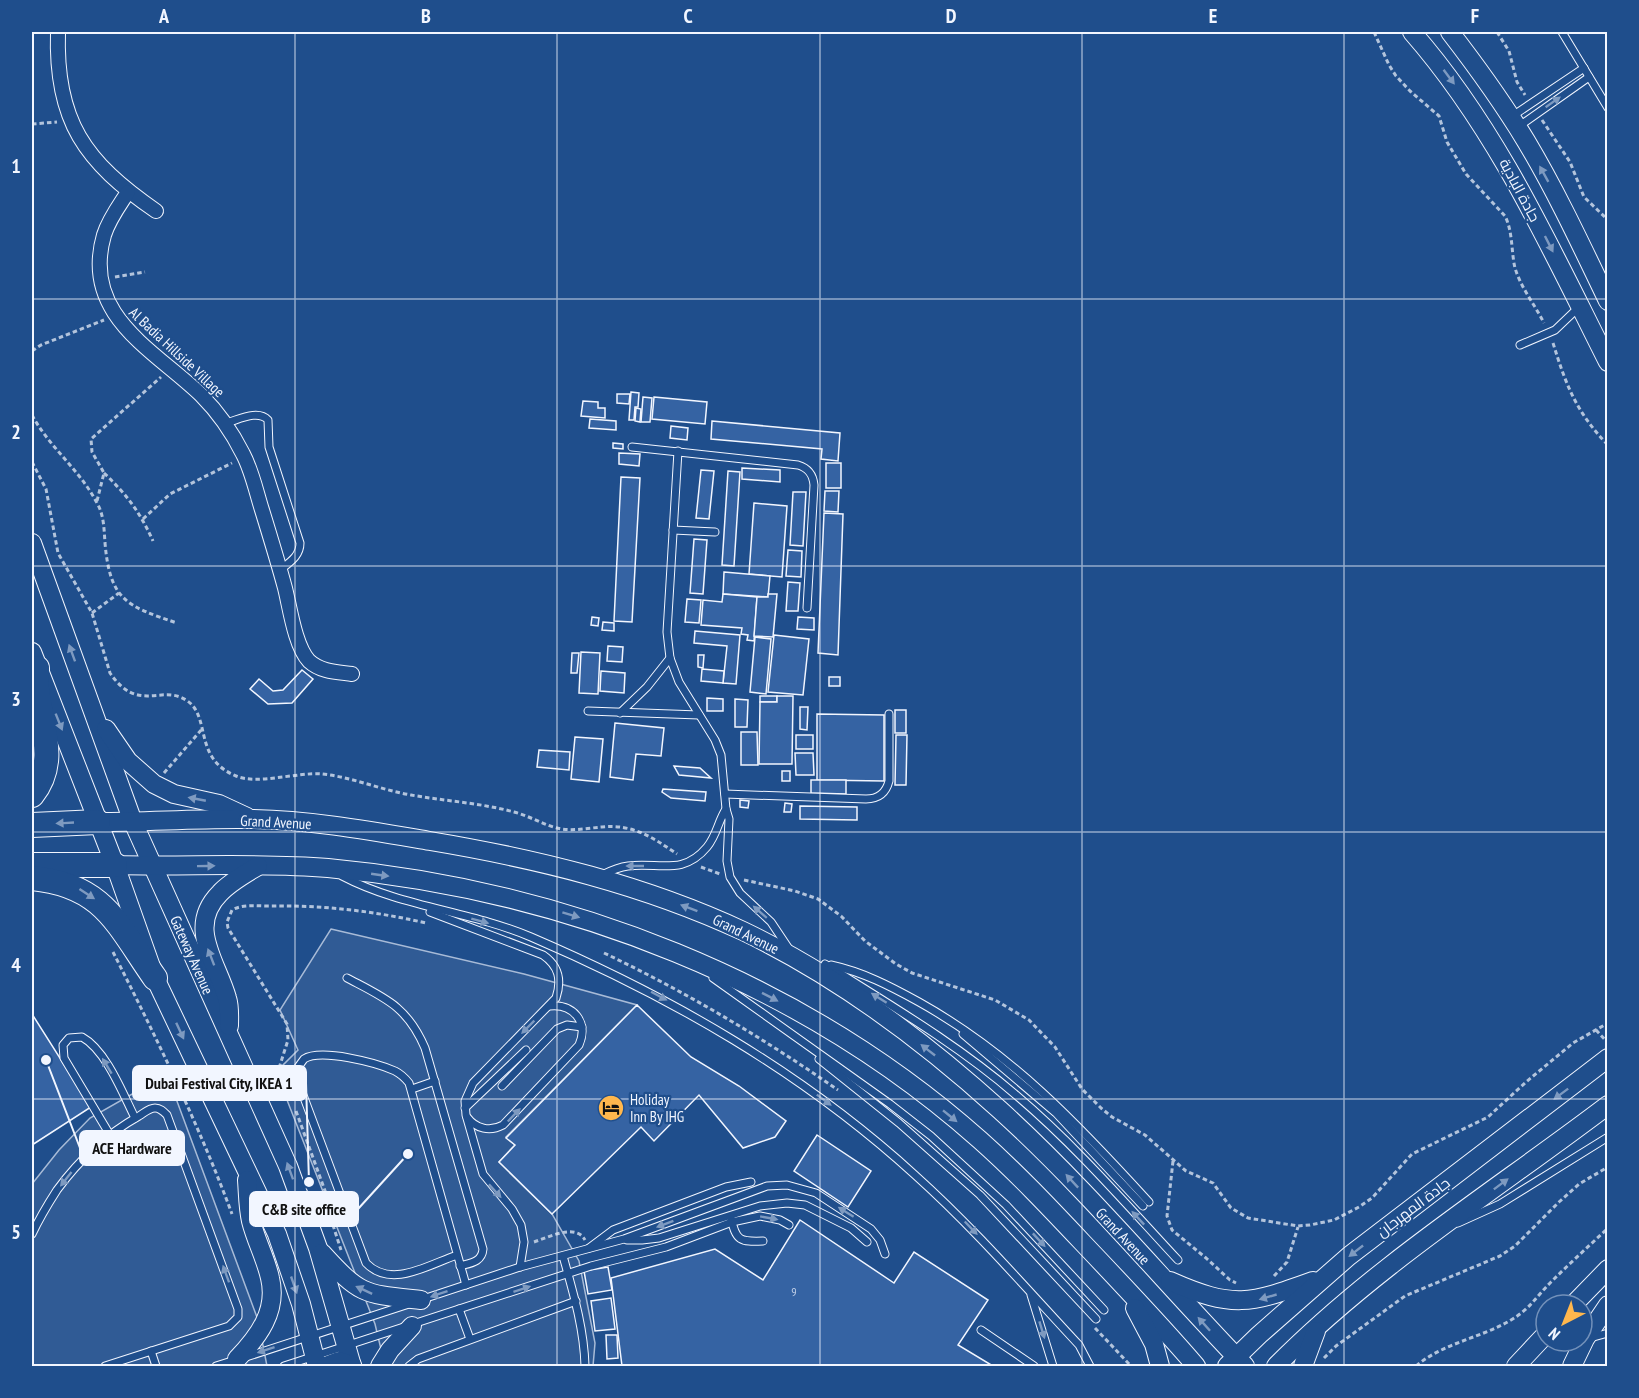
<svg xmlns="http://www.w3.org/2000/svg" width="1639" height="1398" viewBox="0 0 1639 1398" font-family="'PT Sans Narrow',Cairo,sans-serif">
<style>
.parking{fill:#305b95;stroke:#a8bbd7;stroke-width:1.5}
.building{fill:#3563a3;stroke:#f2f6ff;stroke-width:1.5}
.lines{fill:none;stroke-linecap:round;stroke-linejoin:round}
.lane-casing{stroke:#f2f6ff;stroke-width:9}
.street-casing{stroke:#f2f6ff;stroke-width:16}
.secondary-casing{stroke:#f2f6ff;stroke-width:20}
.highway-casing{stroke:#f2f6ff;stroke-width:26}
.path{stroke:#b3c4dc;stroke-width:3;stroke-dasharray:4.5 3;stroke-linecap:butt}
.lane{stroke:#1f4e8c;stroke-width:7}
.street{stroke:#1f4e8c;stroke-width:14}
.secondary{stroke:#1f4e8c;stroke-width:18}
.highway{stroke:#1f4e8c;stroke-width:24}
.oneway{fill:#7e9ac0}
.grid{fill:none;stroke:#f2f6ff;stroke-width:1.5;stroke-opacity:0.55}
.labels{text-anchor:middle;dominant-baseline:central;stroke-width:4.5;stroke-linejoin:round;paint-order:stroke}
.number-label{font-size:12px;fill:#c3d1e8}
.street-label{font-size:15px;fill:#f2f6ff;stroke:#1f4e8c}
.poi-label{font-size:15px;fill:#f2f6ff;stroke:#1f4e8c;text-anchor:start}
.leader{fill:none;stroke:#f2f6ff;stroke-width:2}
.callout-dot{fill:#f2f6ff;stroke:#1f4e8c;stroke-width:2}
.callout{fill:#f2f6ff;stroke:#f2f6ff;stroke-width:2}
.callout-label{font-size:16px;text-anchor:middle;font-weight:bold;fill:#111}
.neatline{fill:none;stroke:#f2f6ff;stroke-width:2}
.grid-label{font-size:20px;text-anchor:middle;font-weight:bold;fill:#f2f6ff}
</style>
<rect width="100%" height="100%" fill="#1f4e8c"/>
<g class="parking">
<polygon points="331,929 524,974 637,1005 506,1137 515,1145 499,1162 552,1214 579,1261 595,1343 593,1366 385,1366 375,1324 276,1072 298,1050 280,1010"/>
<polygon points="171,1085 258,1320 267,1366 32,1366 32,1184 59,1150 90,1118 134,1093"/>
</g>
<g class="building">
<polygon points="631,392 639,393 638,407 635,407 634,420 629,420"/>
<polygon points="617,394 630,394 629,404 617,403"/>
<polygon points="643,397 652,398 650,422 641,422"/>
<polygon points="654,397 707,402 705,424 652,419"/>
<polygon points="583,401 598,402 598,408 605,408 605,418 581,416"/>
<polygon points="636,408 641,409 640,422 635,421"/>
<polygon points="590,419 616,421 616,430 589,428"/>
<polygon points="712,421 840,433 838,461 821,459 822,449 711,439"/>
<polygon points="671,426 688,428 687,440 670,438"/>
<polygon points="613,443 623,444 623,449 613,448"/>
<polygon points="619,453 640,454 639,466 619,464"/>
<rect x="826" y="463" width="15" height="25"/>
<polygon points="742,468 780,470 780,482 742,479"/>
<polygon points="701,470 714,471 709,519 696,518"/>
<polygon points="728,471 740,472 734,566 722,565"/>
<polygon points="621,477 640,478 632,622 614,621"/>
<polygon points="825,491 839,491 838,512 824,511"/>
<polygon points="793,492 806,492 803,546 790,545"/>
<polygon points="754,503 787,506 782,577 749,574"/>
<polygon points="824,513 843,514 838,655 818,653"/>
<polygon points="694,539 707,540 703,594 690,593"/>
<polygon points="788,550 802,551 801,577 786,576"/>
<polygon points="724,572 770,576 768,597 723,594"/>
<polygon points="788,582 800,583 798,611 786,611"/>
<polygon points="723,594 757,597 754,641 747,640 748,635 741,634 742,628 701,625 703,600 722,602"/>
<polygon points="768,594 777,594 773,637 754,636 757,597 768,597"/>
<polygon points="687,599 701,600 699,623 685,622"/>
<polygon points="592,617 599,618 598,626 591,625"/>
<polygon points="798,617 814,618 814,630 797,629"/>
<polygon points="603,622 614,623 614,631 602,630"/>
<polygon points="695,631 740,635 736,684 723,683 727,646 694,643"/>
<polygon points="774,635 809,639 803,695 768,692"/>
<polygon points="755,637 771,639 766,694 750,692"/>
<polygon points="608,646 623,647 622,662 607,661"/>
<polygon points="581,652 600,653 598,694 579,693"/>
<polygon points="572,653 579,653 577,673 571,673"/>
<polygon points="698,655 704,655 703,668 698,667"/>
<polygon points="702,669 724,671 723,683 701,681"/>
<polygon points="302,670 313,679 292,703 268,704 250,689 259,679 273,691 283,690"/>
<polygon points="601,671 625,673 624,693 600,691"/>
<rect x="829" y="677" width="11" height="9"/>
<rect x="760" y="696" width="17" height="6"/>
<polygon points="777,696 793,696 792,764 759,764 760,702 777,702"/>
<polygon points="707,698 723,699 723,711 707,711"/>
<polygon points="735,699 748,700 747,727 735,727"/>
<polygon points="800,707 808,707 807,730 800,729"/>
<rect x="895" y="710" width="11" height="23"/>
<polygon points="817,714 884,715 884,781 817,780"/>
<polygon points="615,723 664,728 661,756 636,754 633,780 610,777"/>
<polygon points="741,732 757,732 758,765 741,765"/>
<rect x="796" y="735" width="17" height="14"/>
<polygon points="896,735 907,735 906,785 895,785"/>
<polygon points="575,737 603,739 599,782 571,779"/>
<polygon points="539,750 570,752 569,770 537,767"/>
<polygon points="795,753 813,753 814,775 796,775"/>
<polygon points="674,766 700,768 711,778 679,775"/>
<rect x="782" y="771" width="8" height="10"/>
<polygon points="811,780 846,780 846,794 811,793"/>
<polygon points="663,789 706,792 705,801 671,798 662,792"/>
<polygon points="740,800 749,801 748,808 740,807"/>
<polygon points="785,803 792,804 791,812 784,812"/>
<polygon points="800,806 857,807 857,820 800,819"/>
<polygon points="637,1005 691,1057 739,1086 786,1121 775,1137 743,1148 699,1095 654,1141 641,1127 552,1214 499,1162 515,1145 506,1138"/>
<polygon points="32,1014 91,1107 32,1145"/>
<polygon points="817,1135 871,1171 848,1207 794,1171"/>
<polygon points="800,1220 894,1283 914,1252 988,1300 958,1345 993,1366 622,1366 611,1278 715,1249 763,1280"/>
<polygon points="608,1267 612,1290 588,1294 584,1271"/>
<polygon points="611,1298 615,1329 595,1331 591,1301"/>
<polygon points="606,1335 617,1335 618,1358 607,1359"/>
</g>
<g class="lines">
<g class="lane-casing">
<g id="lane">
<polyline points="1562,32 1608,108"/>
<polyline points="1511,117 1584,68"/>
<polyline points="1518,127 1589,77"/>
<polyline points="1520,345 1555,330 1578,308"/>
<path d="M226,423c12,-3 32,-14 42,-3l1,27 31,96c0,13 -10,19 -20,27"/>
<path d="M632,447l166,18c10,3 15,9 16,20l-7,123"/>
<polyline points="678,451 667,632 670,658 679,682 715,740 721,755 726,809 729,819 727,861 730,877 740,893 771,922 789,949"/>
<polyline points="673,530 715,532"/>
<polyline points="588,711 699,715"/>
<polyline points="620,713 647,687 670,658"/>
<path d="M725,794l141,5c12,0 20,-6 23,-18v-67"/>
<path d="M602,875c8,-4 17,-8 26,-9 31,-4 55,10 79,-19 10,-12 11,-26 19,-38"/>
<path d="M342,876c59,31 128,35 189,61 140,60 271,135 384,238 59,53 110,112 164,170l11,21"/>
<path d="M430,912l113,43c16,11 19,25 13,43l-83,85 -8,18 1,14 17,59 29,35 9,16 3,17 -4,25"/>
<path d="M825,964c65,41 132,80 191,131 59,50 110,109 162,165"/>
<path d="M831,965c32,7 59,21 88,37 93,52 159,122 230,200"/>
<path d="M347,978c38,20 60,28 78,70l58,201c-1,13 -12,14 -23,17"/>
<polyline points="713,978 890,1104 931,1136 1006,1205 1104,1310"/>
<polyline points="963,1034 1056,1113 1143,1206"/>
<polyline points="819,1059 899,1123 980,1195 1096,1319"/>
<polyline points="502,1086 557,1029 567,1025 582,1027"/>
<polyline points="412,1089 435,1081"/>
<polyline points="465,1108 526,1050"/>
<path d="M467,1117c9,12 23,15 36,8l76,-80c10,-23 -6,-42 -30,-39"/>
<path d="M110,1135l-46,-77 -1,-13 6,-7 13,-1c24,13 41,57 53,81"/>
<path d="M731,1218c5,23 9,24 32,23"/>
<polyline points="1458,1223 1500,1204 1608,1137"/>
<path d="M32,1234c7,-15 16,-30 25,-44 22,-30 50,-56 82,-74 5,-3 10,-8 16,-8 5,0 8,3 12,7l71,194v8l-9,9 -124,40"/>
<polyline points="627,1240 642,1240 659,1238 760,1206 787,1203 805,1205 851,1228 867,1242"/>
<polyline points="589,1248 613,1230 726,1187 751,1182"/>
<path d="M457,1255c-29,10 -66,34 -91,8l-69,-184 -1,-9 8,-11c17,-11 73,4 91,12 6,3 10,7 14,12l57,202"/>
<path d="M563,1256c10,36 21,72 22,110"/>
<polyline points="1031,1295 1053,1366"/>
<polyline points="423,1299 520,1267 624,1239 767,1186 787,1185 816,1193 871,1229 880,1240 885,1254"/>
<polyline points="459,1309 470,1339"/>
<polyline points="981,1330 1034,1366"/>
<polyline points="1590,1338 1608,1333"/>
<polyline points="151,1351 156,1366"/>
<polyline points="246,1357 409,1304"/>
<polyline points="216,1366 235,1360"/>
<polyline points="284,1366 591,1266 666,1247 732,1222 760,1216 780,1220 789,1225"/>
<polyline points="409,1366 418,1359 576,1301"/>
</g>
</g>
<g class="street-casing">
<g id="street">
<path d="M58,32c-3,89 27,130 98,179"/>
<path d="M128,192c-9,14 -19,27 -24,43 -23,80 49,114 97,160 17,17 31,37 42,59 9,17 13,37 19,56 8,26 16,52 23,78 5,20 10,58 24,73 12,11 28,11 43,13"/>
</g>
</g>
<g class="secondary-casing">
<g id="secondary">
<path d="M1412,32c85,97 138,215 196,330"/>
<path d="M1450,32c27,35 53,71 76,109 31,52 56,106 82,160"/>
<polyline points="32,543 133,822 288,1166 318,1248 352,1366"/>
<polyline points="32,652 115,865 155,978 277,1234 301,1304 317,1366"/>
<polyline points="106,729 128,761 154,784 174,794 219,804 247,817"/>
<path d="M98,822c51,0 102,-4 153,-3 60,1 120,12 179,22 108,18 214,44 313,90 92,44 182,111 257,179 88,80 163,171 245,256"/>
<path d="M115,865c71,2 142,-3 213,3 237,22 473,113 652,272 36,32 69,67 102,102 39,41 78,82 114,124"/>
<path d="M229,1026c0,-10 1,-19 -2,-28 -10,-36 -41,-71 -7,-105 10,-11 25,-19 38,-27"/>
<path d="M322,1253c39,43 42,41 99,47"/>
<path d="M1170,1281c63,28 80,23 143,0"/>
<polyline points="1573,1305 1608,1269"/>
<polyline points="1135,1308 1154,1344 1160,1366"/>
<path d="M237,1359c21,-22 41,-48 33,-81 -4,-19 -14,-37 -19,-57 -3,-13 -3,-28 -4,-41"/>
<polyline points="326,1366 339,1361 352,1365"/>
<polyline points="380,1366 390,1350 412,1326"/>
<polyline points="1227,1366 1259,1335 1349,1256 1608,1058"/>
<path d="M1276,1366c99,-100 220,-176 332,-261"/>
<polyline points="1303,1366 1316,1331"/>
<polyline points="1516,1366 1546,1334"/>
<polyline points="1572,1366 1585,1339 1608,1305"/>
</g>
</g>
<g class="highway-casing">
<g id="highway">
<path d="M32,795c25,-31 11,-64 6,-99 -2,-10 -1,-19 -1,-28"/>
<polyline points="32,825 98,822"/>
<polyline points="32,865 115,865"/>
<path d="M32,878c72,7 85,46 123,100"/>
</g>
</g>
<g class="path">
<path d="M1374,32l15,33 7,11 14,15 29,25 8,26 19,32 39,42c8,16 6,35 10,52 6,20 20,37 29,55"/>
<polyline points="1497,32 1509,51 1517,82 1525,95"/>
<polyline points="1542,120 1570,162 1584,197 1608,220"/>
<polyline points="32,124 57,122"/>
<polyline points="115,277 145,272"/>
<path d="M1553,343c13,42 23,69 55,102"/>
<polyline points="32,351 41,345 104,320"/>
<path d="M32,415c17,32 48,55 65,88 7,12 7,26 8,40 5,57 21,63 72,80"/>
<path d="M32,462l14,27 12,64 34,60 18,60c28,41 51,11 76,27 26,16 6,58 50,76 21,9 61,-4 86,-2 30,3 59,16 89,21 34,6 70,8 103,17 16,4 31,14 47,17 13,2 28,-1 41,-2 31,-3 50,10 75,27"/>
<path d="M104,473c23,22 36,39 49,68"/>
<polyline points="97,501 104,473 92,452 91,439 161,377"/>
<polyline points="143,519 170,494 232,463"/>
<polyline points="92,613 119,593"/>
<polyline points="164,773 202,729"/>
<polyline points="701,867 720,874"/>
<polyline points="744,880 795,891 818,899 841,916 865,941 896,964 912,973 995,1000 1029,1020 1055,1047 1082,1089 1101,1108 1112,1117 1145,1135 1186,1171 1213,1183 1231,1208 1248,1218 1298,1226 1310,1225 1334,1220 1359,1207 1372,1198 1412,1154 1488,1117 1526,1082 1573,1043 1608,1023"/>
<path d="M113,952c43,85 86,173 119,262"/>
<path d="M604,953c82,39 159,85 234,137"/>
<polyline points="1596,1030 1607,1042"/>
<path d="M286,1082l-6,-17 8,-25 -1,-16 -59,-96 -1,-6 5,-12c11,-6 24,-4 37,-4 53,-1 105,5 157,17"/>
<polyline points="296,1111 328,1199 331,1219 341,1250"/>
<polyline points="1173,1161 1167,1216 1172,1230 1206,1258 1230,1280 1236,1283"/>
<path d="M534,1242c15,-5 42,-19 51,-2"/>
<polyline points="1274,1276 1287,1262 1298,1227"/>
<polyline points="1095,1328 1131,1366"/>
<polyline points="1324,1358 1336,1346 1405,1296 1500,1256 1515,1246 1559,1202 1579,1184 1608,1167"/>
<path d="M1416,1366c27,-23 65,-28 95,-46 20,-12 24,-22 40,-38 18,-18 38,-36 57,-54"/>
</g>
<use href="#lane" class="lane"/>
<use href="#street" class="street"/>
<use href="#secondary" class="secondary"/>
<use href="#highway" class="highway"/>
</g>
<defs><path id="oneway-solid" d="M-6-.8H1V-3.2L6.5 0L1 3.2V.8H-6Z" transform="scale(1.5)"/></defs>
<g class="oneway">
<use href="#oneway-solid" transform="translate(1449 77) rotate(53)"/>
<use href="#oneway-solid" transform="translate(1553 102) rotate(-35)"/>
<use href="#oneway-solid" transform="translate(1544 174) rotate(-119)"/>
<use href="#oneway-solid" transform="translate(1549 244) rotate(63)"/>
<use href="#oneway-solid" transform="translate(72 653) rotate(-110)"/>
<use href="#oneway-solid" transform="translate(59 722) rotate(68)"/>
<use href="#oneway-solid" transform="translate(197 799) rotate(-169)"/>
<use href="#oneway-solid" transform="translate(65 823) rotate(177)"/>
<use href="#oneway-solid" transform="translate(206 866) rotate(-1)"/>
<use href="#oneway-solid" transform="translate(635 866) rotate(180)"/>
<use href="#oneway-solid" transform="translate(380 875) rotate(8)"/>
<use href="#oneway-solid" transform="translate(87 894) rotate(33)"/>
<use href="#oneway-solid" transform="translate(689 908) rotate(-159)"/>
<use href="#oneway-solid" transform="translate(760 912) rotate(-139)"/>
<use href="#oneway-solid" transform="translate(571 915) rotate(17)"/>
<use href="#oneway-solid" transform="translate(480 921) rotate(15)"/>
<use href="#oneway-solid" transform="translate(211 957) rotate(-111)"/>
<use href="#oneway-solid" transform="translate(659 996) rotate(28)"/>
<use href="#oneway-solid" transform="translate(770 997) rotate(27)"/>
<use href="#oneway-solid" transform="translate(879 998) rotate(-148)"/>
<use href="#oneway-solid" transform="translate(528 1027) rotate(135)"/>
<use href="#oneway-solid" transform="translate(180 1031) rotate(65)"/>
<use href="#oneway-solid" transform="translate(928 1050) rotate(-142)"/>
<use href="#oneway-solid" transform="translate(107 1066) rotate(-121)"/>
<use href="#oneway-solid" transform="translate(1561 1094) rotate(143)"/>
<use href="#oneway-solid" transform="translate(824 1100) rotate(37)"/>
<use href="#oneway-solid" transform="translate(514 1115) rotate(-46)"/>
<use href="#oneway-solid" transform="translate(950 1116) rotate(39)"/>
<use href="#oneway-solid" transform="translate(290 1171) rotate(-110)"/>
<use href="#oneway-solid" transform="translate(66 1179) rotate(128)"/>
<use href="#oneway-solid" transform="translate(1072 1181) rotate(-133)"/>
<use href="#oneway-solid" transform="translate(1501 1184) rotate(-37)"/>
<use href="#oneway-solid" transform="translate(495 1191) rotate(47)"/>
<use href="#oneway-solid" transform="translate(846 1212) rotate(-148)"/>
<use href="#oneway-solid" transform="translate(769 1218) rotate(10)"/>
<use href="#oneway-solid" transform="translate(1138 1218) rotate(-133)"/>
<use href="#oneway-solid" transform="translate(665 1224) rotate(159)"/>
<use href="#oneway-solid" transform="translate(971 1228) rotate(46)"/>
<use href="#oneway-solid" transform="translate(1039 1240) rotate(47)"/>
<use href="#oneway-solid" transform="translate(1356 1251) rotate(142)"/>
<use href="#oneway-solid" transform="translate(226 1274) rotate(-110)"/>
<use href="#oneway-solid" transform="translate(294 1285) rotate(71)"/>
<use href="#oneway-solid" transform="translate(522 1289) rotate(-18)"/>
<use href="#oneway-solid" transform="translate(364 1290) rotate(-155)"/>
<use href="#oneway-solid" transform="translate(439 1294) rotate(161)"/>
<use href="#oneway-solid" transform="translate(1268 1297) rotate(164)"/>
<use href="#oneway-solid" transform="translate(1204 1324) rotate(-132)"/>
<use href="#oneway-solid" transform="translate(1042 1330) rotate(73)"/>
<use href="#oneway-solid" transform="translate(266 1350) rotate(162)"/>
</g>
<path class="grid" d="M295,32v1334M557,32v1334M820,32v1334M1082,32v1334M1344,32v1334M32,299h1576M32,566h1576M32,832h1576M32,1099h1576"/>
<defs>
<g id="hotel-disc" transform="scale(1.35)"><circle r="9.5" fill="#ffb74d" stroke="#1f4e8c"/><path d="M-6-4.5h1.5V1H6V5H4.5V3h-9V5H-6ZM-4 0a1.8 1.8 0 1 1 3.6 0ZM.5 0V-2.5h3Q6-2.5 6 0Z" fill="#111"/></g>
</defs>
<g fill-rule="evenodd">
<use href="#hotel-disc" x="611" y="1108"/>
</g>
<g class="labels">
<g class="number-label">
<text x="794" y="1291">9</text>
</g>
<g class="street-label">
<text transform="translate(1520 190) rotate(62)">جادة البادية</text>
<text transform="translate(177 352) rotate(43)">Al Badia Hillside Village</text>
<text transform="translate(276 822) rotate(3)">Grand Avenue</text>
<text transform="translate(746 934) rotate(26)">Grand Avenue</text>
<text transform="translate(192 955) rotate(66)">Gateway Avenue</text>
<text transform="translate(1413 1207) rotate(-37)">جادة المهرجان</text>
<text transform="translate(1123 1236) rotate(47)">Grand Avenue</text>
</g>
<g class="poi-label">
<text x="630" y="1099">Holiday<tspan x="630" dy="17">Inn By IHG</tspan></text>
</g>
</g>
<path class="leader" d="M309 1182L306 1083M46 1060L80 1148M408 1154L358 1209"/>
<g class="callout-dot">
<circle cx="309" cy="1182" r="6"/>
<circle cx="46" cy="1060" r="6"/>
<circle cx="408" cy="1154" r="6"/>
</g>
<g class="callout">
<rect x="133" y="1066" width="173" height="34" rx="6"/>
<rect x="80" y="1131" width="104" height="34" rx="6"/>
<rect x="250" y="1192" width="108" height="34" rx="6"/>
</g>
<g class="callout-label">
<text x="219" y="1089">Dubai Festival City, IKEA 1</text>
<text x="132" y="1154">ACE Hardware</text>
<text x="304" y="1215">C&amp;B site office</text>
</g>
<rect width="1639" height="1398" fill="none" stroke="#1f4e8c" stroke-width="66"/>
<g transform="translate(1564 1323) rotate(222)"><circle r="28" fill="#1f4e8c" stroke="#7391ba" stroke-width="1.5"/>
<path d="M0-4.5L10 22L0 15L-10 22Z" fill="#ffb74d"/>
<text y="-9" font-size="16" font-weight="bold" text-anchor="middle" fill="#f2f6ff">N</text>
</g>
<rect x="33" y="33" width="1573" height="1332" class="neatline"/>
<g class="grid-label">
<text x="164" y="23">A</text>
<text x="426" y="23">B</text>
<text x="688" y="23">C</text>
<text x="951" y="23">D</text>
<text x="1213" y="23">E</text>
<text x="1475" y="23">F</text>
<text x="16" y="173">1</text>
<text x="16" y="439">2</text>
<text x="16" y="706">3</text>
<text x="16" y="972">4</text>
<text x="16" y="1239">5</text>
</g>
</svg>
